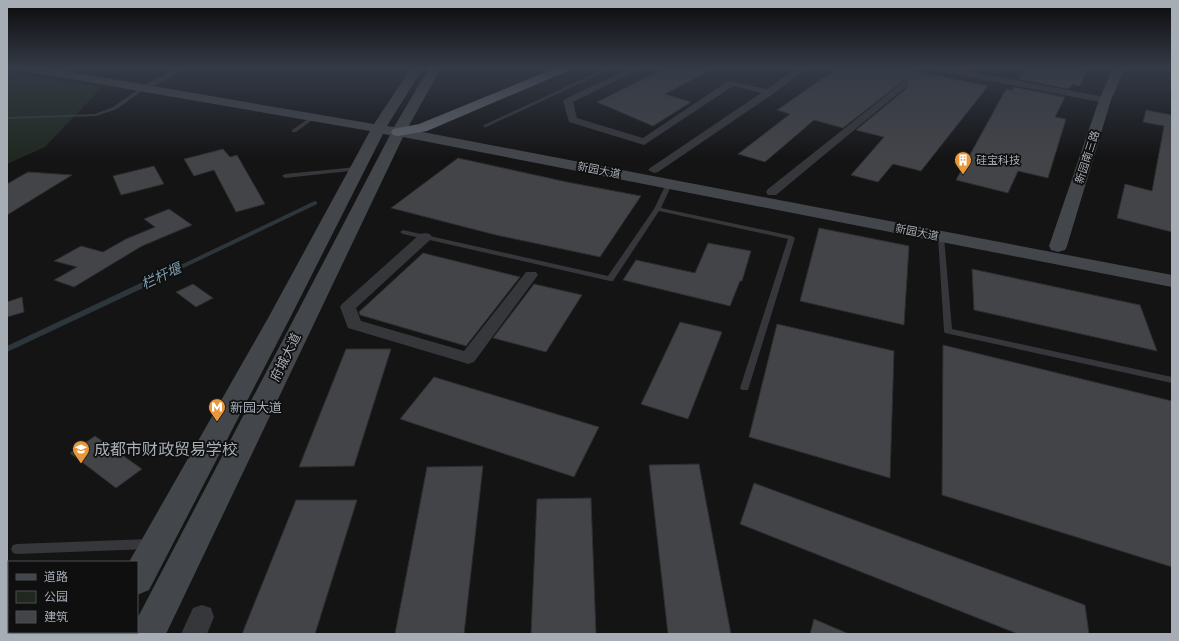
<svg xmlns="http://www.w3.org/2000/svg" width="1179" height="641" viewBox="0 0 1179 641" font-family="Montserrat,'Noto Sans SC',sans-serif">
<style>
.green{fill:#202820}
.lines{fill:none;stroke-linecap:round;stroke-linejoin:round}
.stream-far2{stroke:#2d363b;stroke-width:3}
.stream-far1{stroke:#2d363b;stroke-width:4}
.stream{stroke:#2d363b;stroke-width:5.5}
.building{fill:#434448;stroke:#2e2e31}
.lane{fill:#35373a;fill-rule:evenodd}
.street{fill:#35373a;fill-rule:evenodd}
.secondary{fill:#43464a;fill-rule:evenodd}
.highway{fill:#61656b;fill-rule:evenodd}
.labels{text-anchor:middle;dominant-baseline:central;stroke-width:3.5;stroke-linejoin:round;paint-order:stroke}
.far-street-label{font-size:11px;fill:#a6adb5;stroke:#0f0f10}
.far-poi-label{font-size:11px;fill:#a6adb5;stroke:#0f0f10;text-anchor:start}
.street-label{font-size:13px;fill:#a6adb5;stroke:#0f0f10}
.poi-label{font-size:13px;fill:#a6adb5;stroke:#0f0f10;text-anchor:start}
.water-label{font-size:14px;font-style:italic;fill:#7f9eae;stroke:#0f0f10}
.near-poi-label{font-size:16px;fill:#a6adb5;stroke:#0f0f10;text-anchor:start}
</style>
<rect width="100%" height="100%" fill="#141415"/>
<polygon class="green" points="7,71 102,87 45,147 7,164"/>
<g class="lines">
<polyline class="stream-far2" points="485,126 610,68"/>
<polyline class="stream-far1" points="158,278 315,203"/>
<polyline class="stream" points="7,349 160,277"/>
</g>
<g class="building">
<polygon points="665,68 714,68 665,94 691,102 653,126 597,102"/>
<polygon points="838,68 900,68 988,86 921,171 893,164 878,182 851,175 884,137 856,130 907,88 907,82 903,81 843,128 814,120 765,162 738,154 790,114 777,110"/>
<polygon points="1026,68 1088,68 1080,86 1072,84 1069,89 1019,79"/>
<polygon points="1014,87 1065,97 1055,117 1066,119 1048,178 1018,171 1008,193 956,180 1006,89 1012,90"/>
<polygon points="1146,110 1172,115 1172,232 1117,218 1125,184 1152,191 1164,126 1143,122"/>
<polygon points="223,149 230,157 237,155 265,204 236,212 214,170 194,176 184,159"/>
<polygon points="458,158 567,182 641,196 600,257 496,235 391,208"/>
<polygon points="154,166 164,184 121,195 113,176"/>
<polygon points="28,172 72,175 7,215 7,184"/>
<polygon points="169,209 192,225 142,246 74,287 54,280 77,267 54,261 81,246 103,252 126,239 155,227 144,219"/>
<polygon points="819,228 909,246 904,325 800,301"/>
<polygon points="708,243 751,251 742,281 740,281 730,306 623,280 636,260 695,273"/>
<polygon points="423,253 520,277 466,346 360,315 359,312"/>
<polygon points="972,269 1140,305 1157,351 974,310"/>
<polygon points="193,284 213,298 196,307 176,292"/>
<polygon points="534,284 582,295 546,352 493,338"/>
<polygon points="22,297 24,312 7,317 7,302"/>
<polygon points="680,322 722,332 688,419 641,404"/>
<polygon points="777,324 894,351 890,478 749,437"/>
<polygon points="943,345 1172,401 1172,567 942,495"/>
<polygon points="346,349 391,349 354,466 299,467"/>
<polygon points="434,377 599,427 574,477 400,419"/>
<polygon points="95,436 142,469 116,488 70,453"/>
<polygon points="699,464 731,634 668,634 649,465"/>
<polygon points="483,466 464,634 395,634 427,467"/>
<polygon points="754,483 1085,605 1089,634 1018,634 740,524"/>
<polygon points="591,498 596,634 531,634 537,499"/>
<polygon points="296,500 357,500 315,634 242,634"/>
<polygon points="814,619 849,634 810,634"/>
</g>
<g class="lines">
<g class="lane">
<polygon points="143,86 147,87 117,109 96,116 7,119 7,117 95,114 113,107"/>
<polygon points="311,117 315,118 296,132 292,132 292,130"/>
<polygon points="357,167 359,168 359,170 285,178 282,176 285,174"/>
<polygon points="669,182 672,184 661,208 792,236 795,238 748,390 742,390 740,388 788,239 659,211 613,281 610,281 403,234 400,232 403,230 608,276 654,209 666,184"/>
<polygon points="941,235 944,237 952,329 1172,377 1172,383 945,333 944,331 938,237"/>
<polygon points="149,539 153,540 155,544 153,548 149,549 17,554 13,553 11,549 13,545 17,544"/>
</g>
<g class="street">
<polygon points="178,68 189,68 148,89 145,90 140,87"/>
<polygon points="631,68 642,68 573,102 577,118 643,138 728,81 767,89 797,68 807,68 773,94 658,172 654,173 648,170 650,168 761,93 733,86 644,145 569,122 563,101 565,99"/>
<polygon points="934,68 951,68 1105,97 1110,100 1105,103 938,71"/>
<polygon points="903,82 906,83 906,87 776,195 768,195 766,192 768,189"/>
<polygon points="425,233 430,234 432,237 430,240 356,308 361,321 464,351 526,272 536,272 538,275 474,362 468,364 462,362 348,328 340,307 342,304 420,234"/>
<polygon points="202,605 211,608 214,617 207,634 181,634 193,608"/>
</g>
<g class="secondary">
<polygon points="18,68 46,68 71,72 374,124 411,68 423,68 387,126 394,127 429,68 441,68 407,129 1172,275 1172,287 403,137 166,634 131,634 131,632 137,632 137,619 390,135 383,134 289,320 149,590 137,595 137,562 129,562 267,320 370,131 24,71"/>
<polygon points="1113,68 1125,68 1111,100 1067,246 1065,250 1058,252 1051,250 1049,246 1099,100"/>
<rect x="90" y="632" width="35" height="2"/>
</g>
<polygon class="highway" points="556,68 572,68 570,70 427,131 398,136 393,135 391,132 393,129 419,124"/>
</g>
<linearGradient id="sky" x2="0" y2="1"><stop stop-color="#0b0b0c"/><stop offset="0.43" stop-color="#343a46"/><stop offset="1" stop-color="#343a46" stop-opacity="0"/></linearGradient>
<rect width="1179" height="158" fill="url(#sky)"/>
<defs>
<g id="building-pin" transform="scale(0.9)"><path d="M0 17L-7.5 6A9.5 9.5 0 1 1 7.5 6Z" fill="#e8973a" stroke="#0f0f10"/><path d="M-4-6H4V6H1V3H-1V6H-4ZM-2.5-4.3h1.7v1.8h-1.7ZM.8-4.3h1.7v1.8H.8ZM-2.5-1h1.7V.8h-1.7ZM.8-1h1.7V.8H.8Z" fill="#fff"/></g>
<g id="metro-pin" transform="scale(0.9)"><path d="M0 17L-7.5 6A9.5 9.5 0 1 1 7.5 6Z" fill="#e8973a" stroke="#0f0f10"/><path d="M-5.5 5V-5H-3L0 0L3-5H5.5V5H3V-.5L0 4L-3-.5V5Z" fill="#fff"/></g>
<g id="school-pin" transform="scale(0.9)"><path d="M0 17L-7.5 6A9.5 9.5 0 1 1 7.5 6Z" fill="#e8973a" stroke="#0f0f10"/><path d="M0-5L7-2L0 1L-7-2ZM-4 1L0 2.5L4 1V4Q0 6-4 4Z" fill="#fff"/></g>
</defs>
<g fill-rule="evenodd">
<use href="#building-pin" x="963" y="160"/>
<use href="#metro-pin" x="217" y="407"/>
<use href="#school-pin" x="81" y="449"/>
</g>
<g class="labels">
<g class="far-street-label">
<text transform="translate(1087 157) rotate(-72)">新园南三路</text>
<text transform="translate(599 170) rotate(11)">新园大道</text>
<text transform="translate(917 232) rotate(11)">新园大道</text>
</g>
<g class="far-poi-label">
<text x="976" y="160">硅宝科技</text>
</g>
<g class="street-label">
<text transform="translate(285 357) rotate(-64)">府城大道</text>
</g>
<g class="poi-label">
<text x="230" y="407">新园大道</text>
</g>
<g class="water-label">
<text transform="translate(161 276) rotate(-25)">栏杆堰</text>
</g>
<g class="near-poi-label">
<text x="94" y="449">成都市财政贸易学校</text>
</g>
</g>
<rect width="1179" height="641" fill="none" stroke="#a6adb5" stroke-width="16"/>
<rect x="8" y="561" width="130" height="72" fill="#0f0f10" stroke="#4b4e52"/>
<rect x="16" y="574" width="20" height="6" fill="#43464a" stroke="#4b4e52"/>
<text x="44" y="581" font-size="12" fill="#a6adb5">道路</text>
<rect x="16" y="591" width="20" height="12" fill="#202820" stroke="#4b4e52"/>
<text x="44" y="601" font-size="12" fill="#a6adb5">公园</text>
<rect x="16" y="611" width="20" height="12" fill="#434448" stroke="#4b4e52"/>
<text x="44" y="621" font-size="12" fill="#a6adb5">建筑</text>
</svg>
